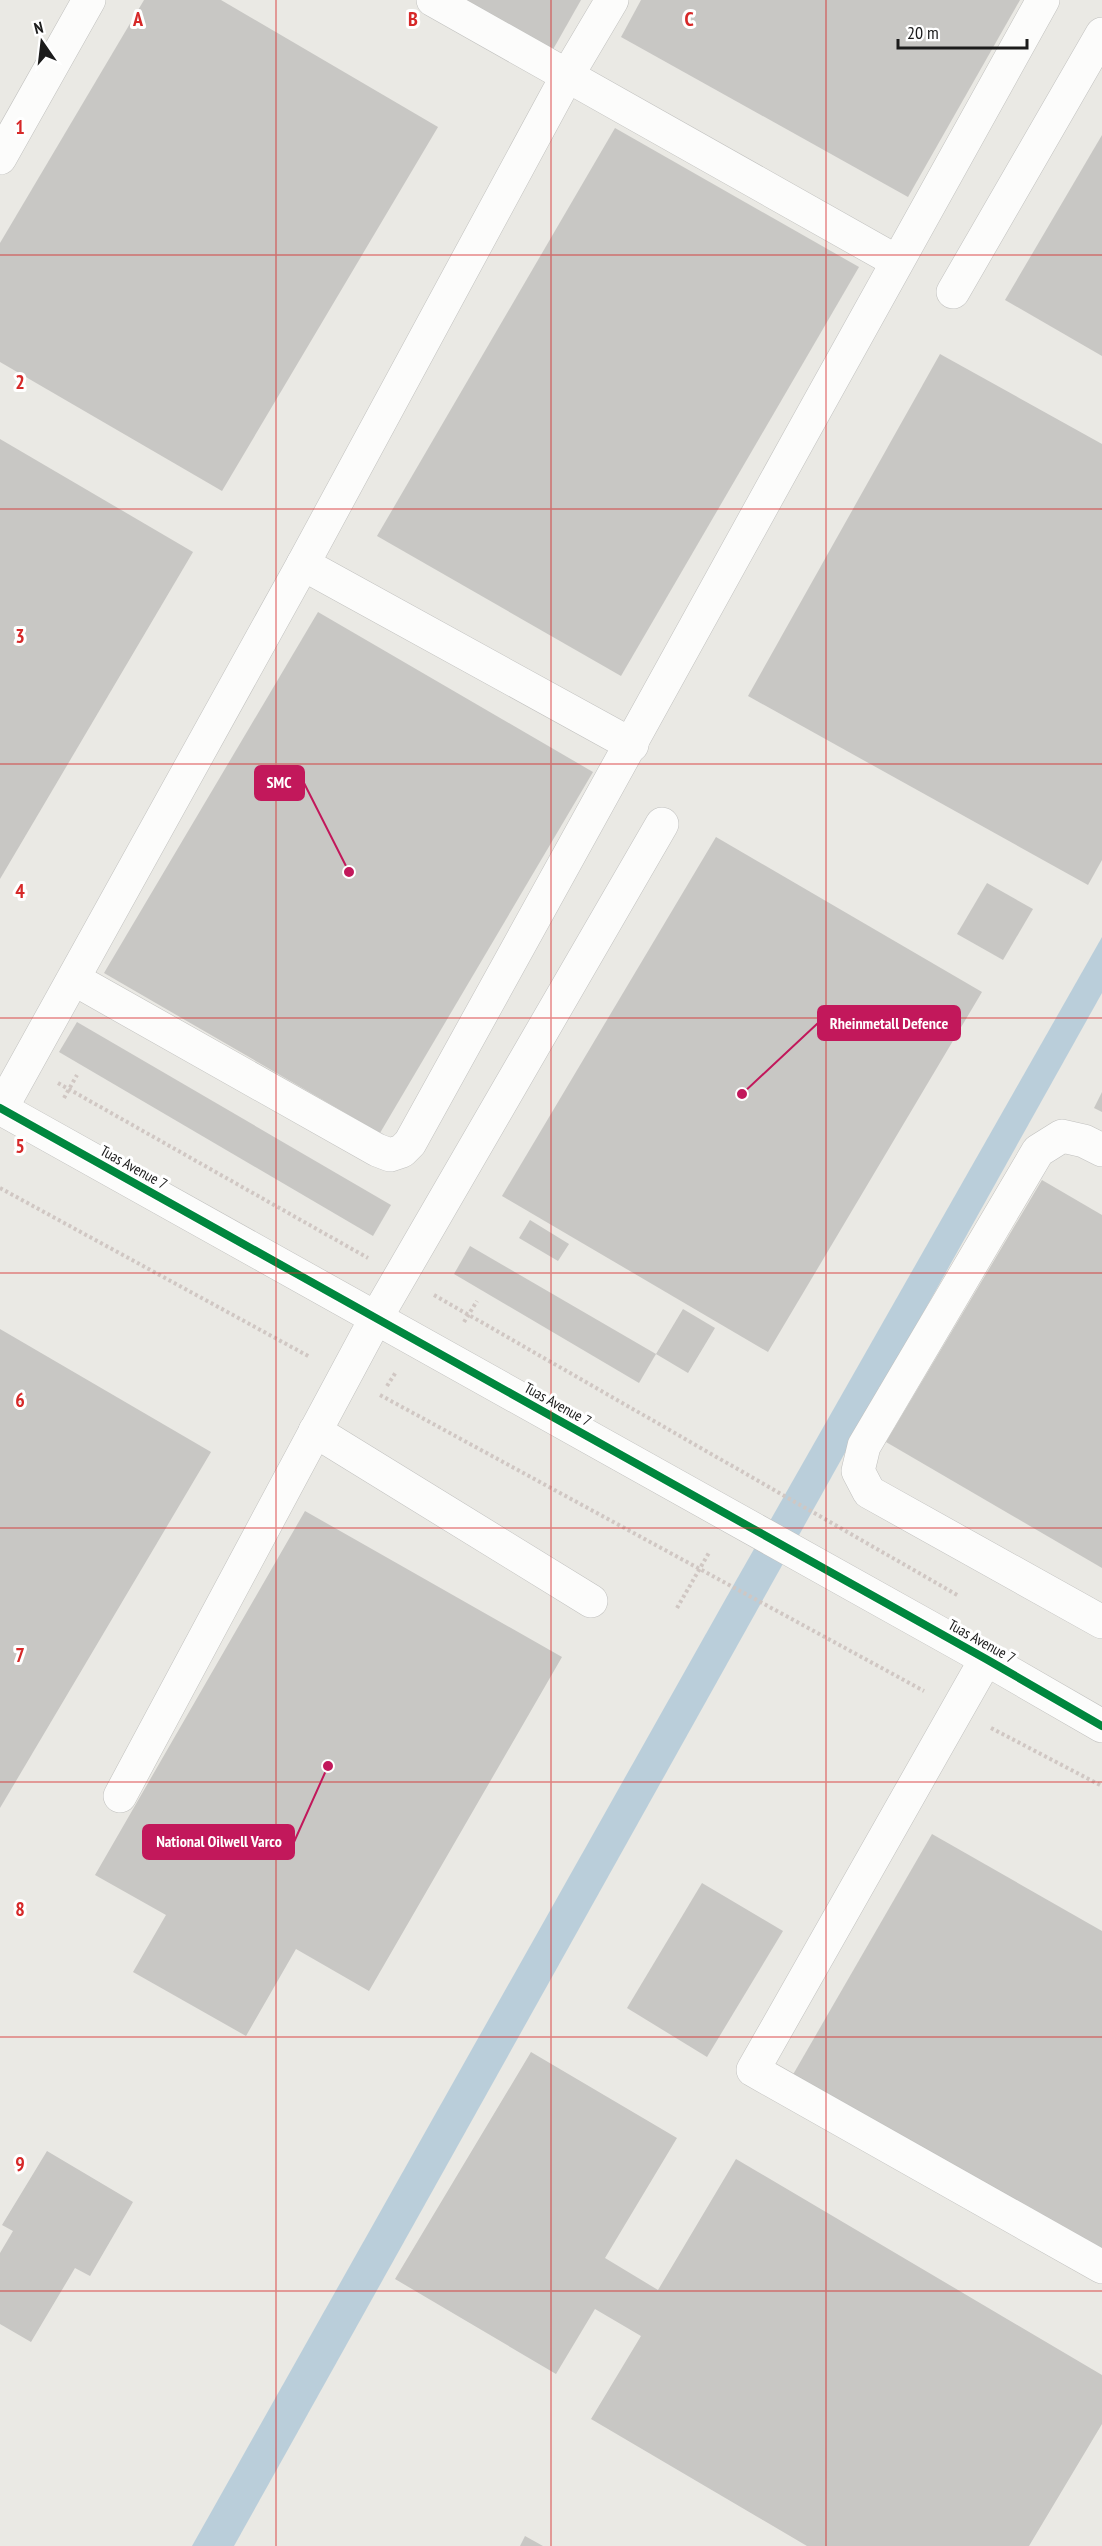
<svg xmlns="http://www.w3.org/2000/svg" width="1102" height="2546" viewBox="0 0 1102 2546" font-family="'PT Sans Narrow',sans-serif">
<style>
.water{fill:#baceda}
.building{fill:#c8c7c4}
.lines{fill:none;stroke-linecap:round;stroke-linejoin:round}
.minor-casing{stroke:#c1c1bf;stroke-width:34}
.path{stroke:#d0c7c3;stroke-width:4;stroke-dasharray:3 3;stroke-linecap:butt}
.minor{stroke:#fcfcfb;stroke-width:33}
.cycleway-casing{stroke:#fff;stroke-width:11}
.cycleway{stroke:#00873e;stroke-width:8}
.grid{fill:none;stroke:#d62828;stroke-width:1.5;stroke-opacity:0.55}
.labels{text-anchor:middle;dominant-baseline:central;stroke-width:6;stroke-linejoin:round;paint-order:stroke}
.street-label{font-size:15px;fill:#1c1c1c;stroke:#fff}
.grid-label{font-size:20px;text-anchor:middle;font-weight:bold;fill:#d62828;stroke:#fff;stroke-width:6;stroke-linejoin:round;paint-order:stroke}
.leader{fill:none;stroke:#c2185b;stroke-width:2}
.callout-dot{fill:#c2185b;stroke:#fff;stroke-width:2}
.callout{fill:#c2185b;stroke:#c2185b;stroke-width:2}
.callout-label{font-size:16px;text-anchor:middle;font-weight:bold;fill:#fff}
</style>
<rect width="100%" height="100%" fill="#eae9e4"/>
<polygon class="water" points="1102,937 1102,993 234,2546 192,2546 725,1600"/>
<g class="building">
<polygon points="144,0 221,0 438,127 222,491 0,362 0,243"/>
<polygon points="456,0 581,0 551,53"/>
<polygon points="641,0 1020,0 908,197 621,37"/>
<polygon points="615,128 859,267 621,676 377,536"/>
<polygon points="1102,135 1102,356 1005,300"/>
<polygon points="940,354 1102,444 1102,860 1088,885 748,696"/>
<polygon points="0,439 193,552 0,879"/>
<polygon points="318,612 593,772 380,1133 104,973"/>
<polygon points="716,837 982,992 768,1352 502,1196"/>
<polygon points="987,883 1033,909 1003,960 957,934"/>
<polygon points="77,1022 391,1205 373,1236 59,1052"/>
<polygon points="1102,1092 1102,1112 1094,1108"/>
<polygon points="1042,1180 1102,1215 1102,1568 886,1442"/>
<polygon points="530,1220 569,1244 558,1261 519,1238"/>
<polygon points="470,1246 656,1354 639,1383 454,1274"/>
<polygon points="683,1309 715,1328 688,1373 656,1354"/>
<polygon points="0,1329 211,1452 0,1808"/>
<polygon points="305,1511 562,1657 369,1991 296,1949 246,2036 133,1972 166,1915 95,1875"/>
<polygon points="932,1834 1102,1931 1102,2254 791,2078"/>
<polygon points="702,1883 783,1931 707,2057 627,2008"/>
<polygon points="531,2052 677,2138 605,2258 658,2290 736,2159 1102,2375 1102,2424 1029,2546 807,2546 591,2419 641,2336 595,2309 556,2374 395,2279"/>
<polygon points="47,2151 133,2202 90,2276 75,2268 31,2342 0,2324 0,2253 13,2231 2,2225"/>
<polygon points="525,2536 543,2546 520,2546"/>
</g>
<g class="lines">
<g class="minor-casing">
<g id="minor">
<polyline points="433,0 896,261"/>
<polyline points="0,158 89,0"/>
<polyline points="953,292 1102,34"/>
<polyline points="303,564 632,745"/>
<path d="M74,979l303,171 13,5 12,-4 8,-8c212,-381 420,-763 633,-1143"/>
<polyline points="0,1108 986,1659 1102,1726"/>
<polyline points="1,1109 303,564 567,76 612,0"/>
<polyline points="1102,1150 1084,1141 1062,1136 1038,1151 864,1446 858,1471 869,1492 1102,1622"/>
<polyline points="315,1431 591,1601"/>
<polyline points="986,1659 753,2070 1102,2267"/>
<polyline points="120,1796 376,1318 662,824"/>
</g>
</g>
<g class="path">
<polyline points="58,1083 368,1258"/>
<polyline points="64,1098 77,1075"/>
<polyline points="0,1188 310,1357"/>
<polyline points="434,1295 959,1596"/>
<polyline points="464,1322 477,1301"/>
<polyline points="387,1386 396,1372"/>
<polyline points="380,1395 924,1691"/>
<polyline points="677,1608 710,1551"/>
<polyline points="991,1728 1102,1786"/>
</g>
<use href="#minor" class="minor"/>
<g class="cycleway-casing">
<polyline id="cycleway" points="0,1108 986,1659 1102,1726"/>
</g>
<use href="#cycleway" class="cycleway"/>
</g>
<path class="grid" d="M276,0v2546M551,0v2546M826,0v2546M0,255h1102M0,509h1102M0,764h1102M0,1018h1102M0,1273h1102M0,1528h1102M0,1782h1102M0,2037h1102M0,2291h1102"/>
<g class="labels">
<g class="street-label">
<text transform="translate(134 1167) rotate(29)">Tuas Avenue 7</text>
<text transform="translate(558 1404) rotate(29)">Tuas Avenue 7</text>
<text transform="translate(982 1641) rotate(29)">Tuas Avenue 7</text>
</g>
</g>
<g class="grid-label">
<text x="138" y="26">A</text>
<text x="413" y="26">B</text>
<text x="689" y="26">C</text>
<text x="20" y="134">1</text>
<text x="20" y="389">2</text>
<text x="20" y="643">3</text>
<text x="20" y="898">4</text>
<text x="20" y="1153">5</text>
<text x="20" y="1407">6</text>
<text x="20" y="1662">7</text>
<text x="20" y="1916">8</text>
<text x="20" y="2171">9</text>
</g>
<path class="leader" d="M349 872L304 783M742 1094L818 1023M328 1766L294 1842"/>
<g class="callout-dot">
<circle cx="349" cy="872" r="6"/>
<circle cx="742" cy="1094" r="6"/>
<circle cx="328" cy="1766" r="6"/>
</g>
<g class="callout">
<rect x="255" y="766" width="49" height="34" rx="6"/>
<rect x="818" y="1006" width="142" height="34" rx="6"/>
<rect x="143" y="1825" width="151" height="34" rx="6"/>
</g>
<g class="callout-label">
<text x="279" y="788">SMC</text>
<text x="889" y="1029">Rheinmetall Defence</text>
<text x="219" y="1847">National Oilwell Varco</text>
</g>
<g transform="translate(42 42) rotate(346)" stroke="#ffffff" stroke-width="4.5" paint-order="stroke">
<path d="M0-4.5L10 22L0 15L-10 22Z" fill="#1c1c1c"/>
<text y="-9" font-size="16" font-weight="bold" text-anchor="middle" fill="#1c1c1c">N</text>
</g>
<path d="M898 39v9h129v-9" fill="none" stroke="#1c1c1c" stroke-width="3"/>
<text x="907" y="39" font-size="18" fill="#1c1c1c" stroke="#ffffff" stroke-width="4.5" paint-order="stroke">20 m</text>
</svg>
